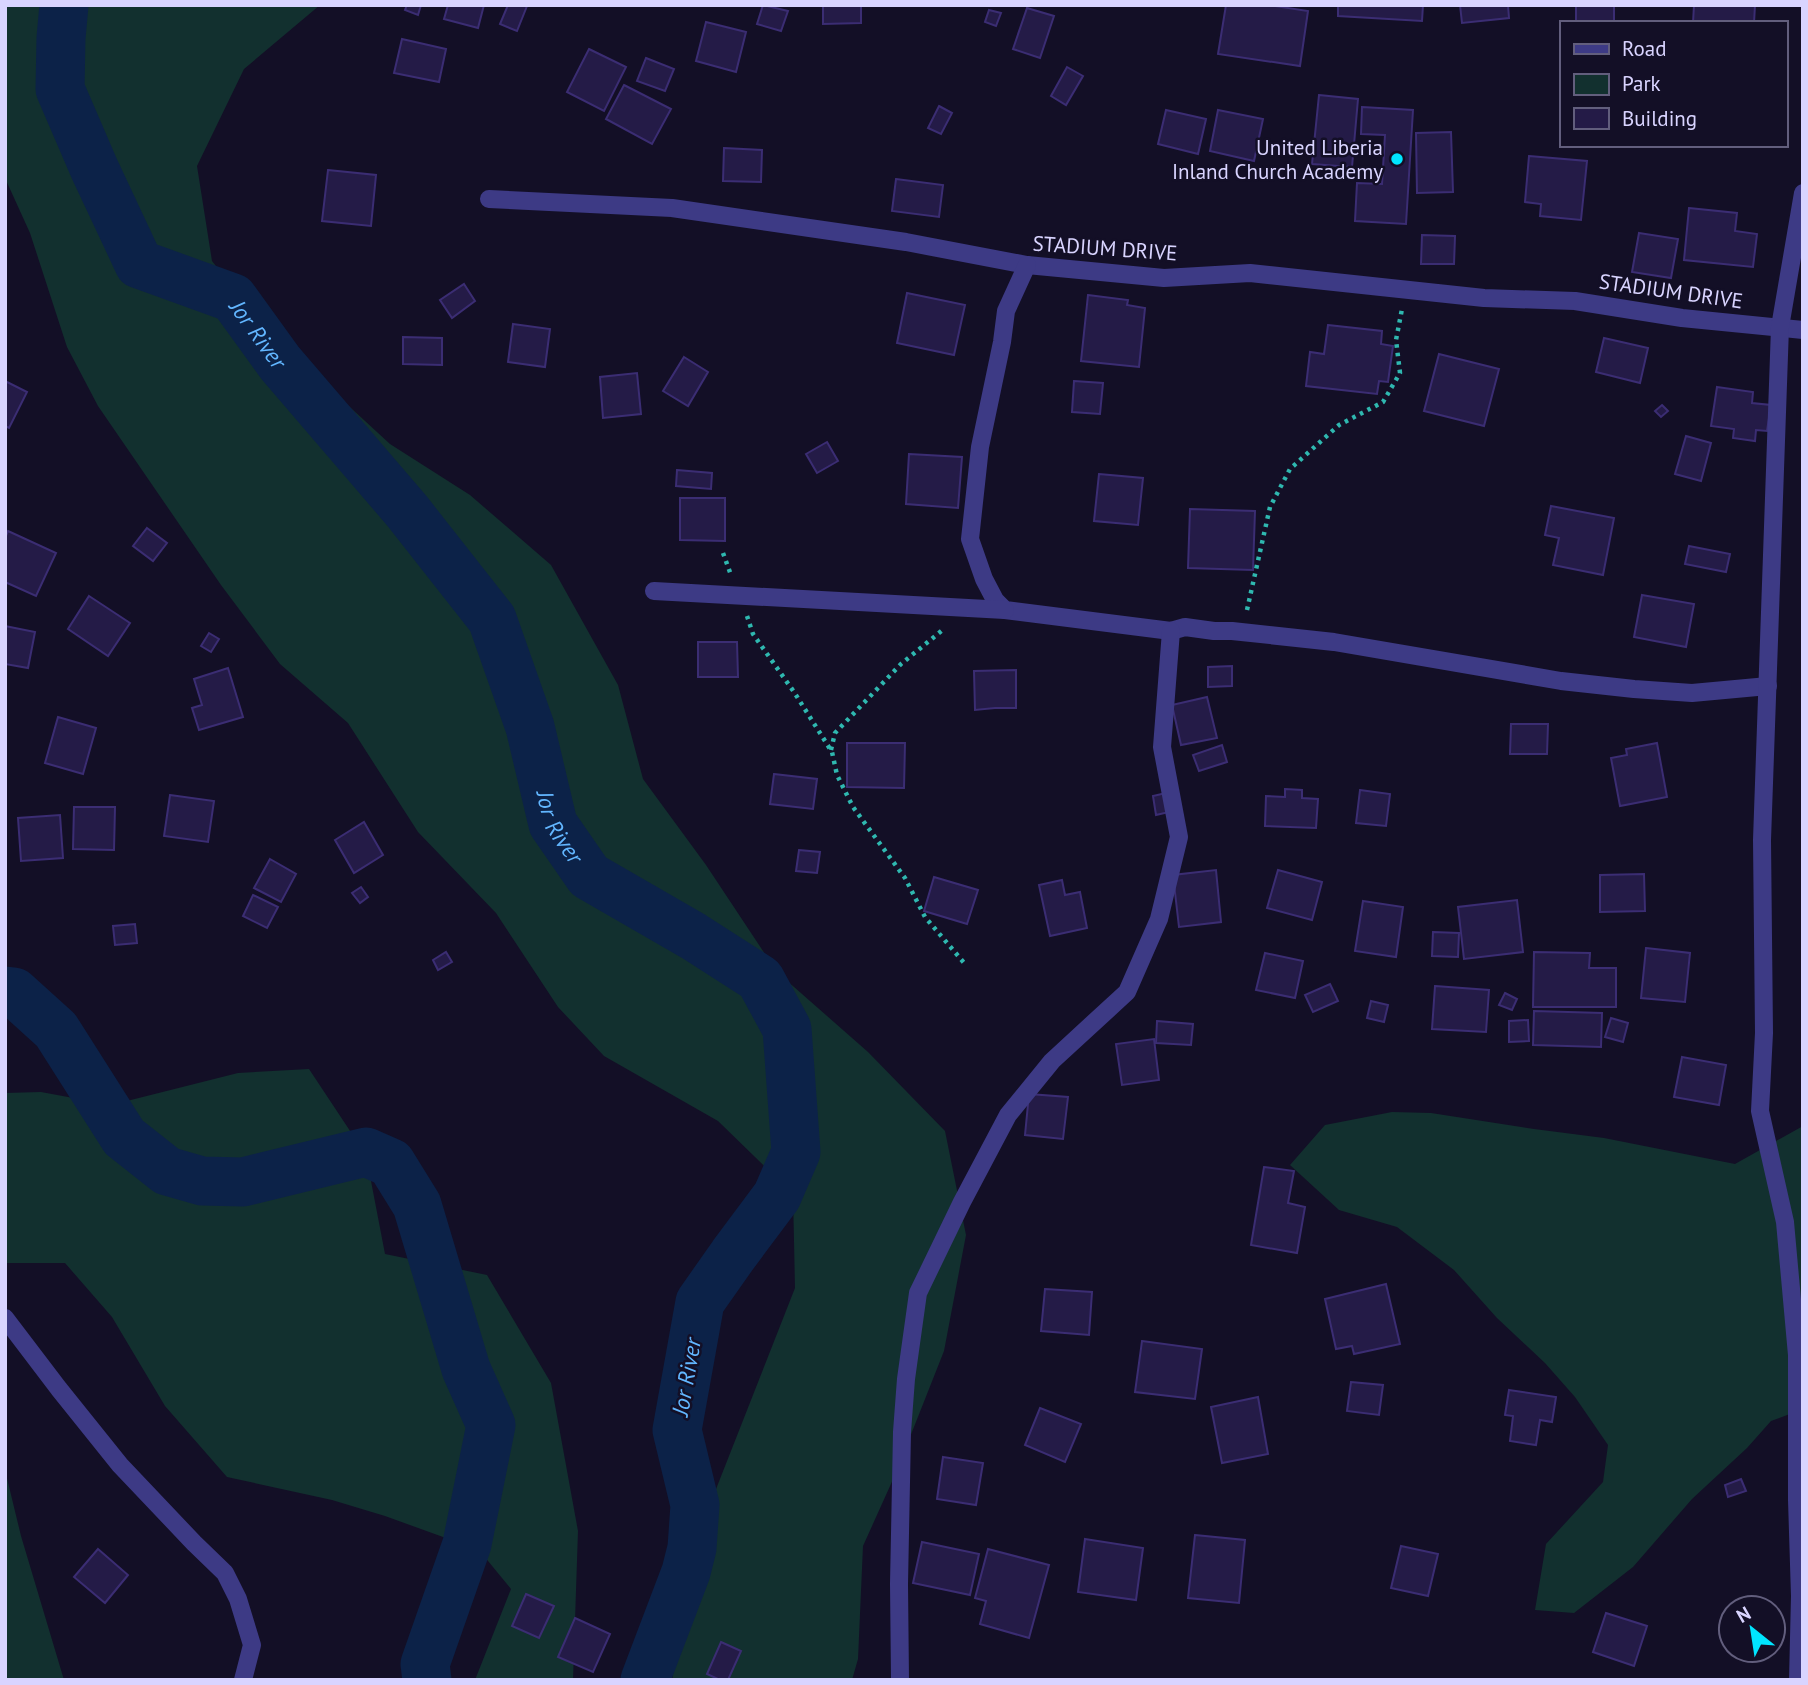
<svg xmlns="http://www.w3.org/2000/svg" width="1808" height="1685" viewBox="0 0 1808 1685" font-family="'PT Sans',sans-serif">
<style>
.green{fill:#12302f}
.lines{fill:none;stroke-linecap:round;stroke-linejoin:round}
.river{stroke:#0c2248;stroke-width:49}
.building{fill:#241b47;stroke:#3b2d73;stroke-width:2}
.path{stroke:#2fb8b0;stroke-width:4.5;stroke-dasharray:3.5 5;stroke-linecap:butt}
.street{stroke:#3d3a85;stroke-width:18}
.poi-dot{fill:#00e5ff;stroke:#130f26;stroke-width:2.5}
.labels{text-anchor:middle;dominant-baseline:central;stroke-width:5;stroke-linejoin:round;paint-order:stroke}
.poi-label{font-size:21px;fill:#d9d4ff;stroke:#130f26;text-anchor:end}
.street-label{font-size:21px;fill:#d9d4ff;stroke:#130f26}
.water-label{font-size:23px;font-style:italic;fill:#62b6ff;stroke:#130f26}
</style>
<rect width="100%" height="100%" fill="#130f26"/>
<g class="green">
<polygon points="5,5 320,5 244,69 197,166 212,261 264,328 390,444 470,495 551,565 618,685 643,779 706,865 777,972 868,1052 945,1131 966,1235 944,1351 895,1475 863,1546 858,1659 852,1680 672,1680 696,1540 795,1288 793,1194 718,1121 604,1056 558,1007 496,913 418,832 348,723 280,664 221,585 98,406 67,347 30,233 5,178"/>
<polygon points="309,1069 366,1155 385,1254 487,1275 551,1383 578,1531 573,1680 475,1680 511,1589 479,1550 385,1516 332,1500 227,1477 165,1406 112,1317 65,1263 5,1263 5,1093 41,1092 111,1105 238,1073"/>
<polygon points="1392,1112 1431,1113 1534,1129 1604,1138 1735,1164 1803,1126 1803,1409 1771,1421 1747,1448 1692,1499 1633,1567 1574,1613 1535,1610 1546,1544 1603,1482 1608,1445 1575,1397 1545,1363 1497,1318 1454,1270 1397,1227 1339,1210 1290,1165 1325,1125"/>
<polygon points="5,1470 21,1536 64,1680 5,1680"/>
</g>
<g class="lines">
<g class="river">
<path id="s1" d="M64,5l-3,33 -1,51 34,79 45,96 94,34 47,65 127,148 85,108 38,108 23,97 36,52 104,60 67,43 27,50 9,123 -19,44 -44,59 -33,47 -23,128 18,75 -3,43 -6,24 -41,108"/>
<polyline points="5,991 14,992 56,1030 124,1137 167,1171 202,1181 243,1182 366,1152 391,1163 417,1205 466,1369 491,1425 467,1544 425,1664 427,1680"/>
</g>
</g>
<g class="building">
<polygon points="407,5 421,5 418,15 405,10"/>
<polygon points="448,5 484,5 478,28 444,19"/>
<polygon points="508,5 527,6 517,31 500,24"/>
<polygon points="763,5 788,11 781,31 757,24"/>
<polygon points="823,5 861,5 861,23 823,24"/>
<polygon points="1226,5 1269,5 1308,11 1300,66 1218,54"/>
<polygon points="1338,5 1423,5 1422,21 1338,16"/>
<polygon points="1460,5 1508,5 1509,18 1462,23"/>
<rect x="1576" y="5" width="38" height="18"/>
<polygon points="1694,5 1755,5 1754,23 1693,23"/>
<polygon points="1027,8 1054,16 1040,58 1013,49"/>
<polygon points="989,10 1001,13 996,26 985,22"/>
<polygon points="706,22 746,32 736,72 696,61"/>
<polygon points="402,39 446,49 439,82 394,73"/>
<polygon points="589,49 626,67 604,111 567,92"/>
<polygon points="646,58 674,69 665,91 637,81"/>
<polygon points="1067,67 1083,76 1066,105 1051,96"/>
<polygon points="624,85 671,109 652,144 606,119"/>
<polygon points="1319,95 1358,99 1352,167 1312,164"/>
<polygon points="939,106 952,113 941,134 928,128"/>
<polygon points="1362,107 1413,110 1406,224 1355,221 1357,183 1382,184 1385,135 1361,134"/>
<polygon points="1166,110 1206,119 1198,154 1158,144"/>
<polygon points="1218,110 1263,119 1254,161 1210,151"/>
<polygon points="1451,132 1453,192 1417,193 1416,133"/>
<polygon points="724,148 762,150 761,182 723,181"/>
<polygon points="1529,156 1587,161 1581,220 1540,216 1541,204 1525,202"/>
<polygon points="328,170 376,175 371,226 322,221"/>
<polygon points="896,179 943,185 939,217 892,211"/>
<polygon points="1689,208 1737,213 1735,231 1757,234 1753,267 1684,260"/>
<polygon points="1639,233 1678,239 1671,278 1632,272"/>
<polygon points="1422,235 1455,236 1454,264 1421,264"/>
<polygon points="464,284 475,301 452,318 440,300"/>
<polygon points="907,293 965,305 954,355 897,343"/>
<polygon points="1088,295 1128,300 1127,305 1145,308 1139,367 1081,361"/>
<polygon points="513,324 550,329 545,367 508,362"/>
<polygon points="1328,325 1382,331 1381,344 1393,346 1388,382 1379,381 1377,394 1306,386 1310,352 1324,354"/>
<polygon points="403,337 442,338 442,365 403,364"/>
<polygon points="1604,338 1648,348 1640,383 1596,372"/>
<polygon points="1439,354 1499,369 1484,426 1424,411"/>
<polygon points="684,357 708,372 688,406 663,391"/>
<polygon points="637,373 641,414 603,418 600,377"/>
<polygon points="5,381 27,392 9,428 5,426"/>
<polygon points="1074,381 1103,383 1100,414 1072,412"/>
<polygon points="1717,387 1753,392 1752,403 1771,405 1767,431 1756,430 1755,441 1733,438 1734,429 1711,426"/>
<polygon points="1662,405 1668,411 1661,417 1655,411"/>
<polygon points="1686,436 1711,443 1701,481 1675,474"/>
<polygon points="827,442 838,461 817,473 806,454"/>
<polygon points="909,454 962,457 958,508 906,504"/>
<polygon points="677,470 712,473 711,489 676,486"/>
<polygon points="1099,474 1143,478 1138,525 1094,521"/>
<polygon points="680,498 725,498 725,541 680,540"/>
<polygon points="1551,506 1614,518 1603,575 1553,565 1559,538 1545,535"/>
<polygon points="1190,509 1255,511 1253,570 1188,568"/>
<polygon points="147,528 167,543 153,561 133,546"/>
<polygon points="8,531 56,553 36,596 5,582 5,538"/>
<polygon points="1689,546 1730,554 1726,572 1685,564"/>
<polygon points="1642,595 1694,604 1686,647 1634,637"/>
<polygon points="89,596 130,623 108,656 68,629"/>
<polygon points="5,626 35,632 28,668 5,664"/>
<polygon points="209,633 219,639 211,652 201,646"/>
<polygon points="698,642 737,642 738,677 698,677"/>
<polygon points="1232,666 1232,686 1208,687 1208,667"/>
<polygon points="228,668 243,717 199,730 192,708 202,705 194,679"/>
<polygon points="1016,670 1016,708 995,708 975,710 974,671"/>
<polygon points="1207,697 1217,738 1181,745 1172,705"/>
<polygon points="58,717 96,728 83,774 45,763"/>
<polygon points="1511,724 1548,724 1547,754 1510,754"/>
<polygon points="847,743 905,743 904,788 847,787"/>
<polygon points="1657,743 1667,797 1620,806 1611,758 1627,755 1626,749"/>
<polygon points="1222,745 1227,762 1199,771 1193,755"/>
<polygon points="774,774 817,779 813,809 770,804"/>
<polygon points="1285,789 1302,790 1302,798 1318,799 1316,828 1265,826 1266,796 1285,797"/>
<polygon points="1360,790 1390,794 1386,826 1356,823"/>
<polygon points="1166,793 1169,812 1156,815 1153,796"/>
<polygon points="170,795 214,801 208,842 164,836"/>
<polygon points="74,807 115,807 114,850 73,849"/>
<polygon points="60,815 63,858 21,861 18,818"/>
<polygon points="364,822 383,855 354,873 335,840"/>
<polygon points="799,850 820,852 817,873 796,871"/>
<polygon points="270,859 296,874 281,902 254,888"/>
<polygon points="1216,870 1221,922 1179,927 1173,875"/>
<polygon points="1278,870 1322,882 1312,920 1267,908"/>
<polygon points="1644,874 1645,911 1600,912 1600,875"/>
<polygon points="934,877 978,890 967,924 924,911"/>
<polygon points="1062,880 1065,895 1080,892 1087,928 1050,936 1039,885"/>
<polygon points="361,887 368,897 360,903 352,893"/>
<polygon points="253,895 278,907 267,928 243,916"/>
<polygon points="1517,900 1523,952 1464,959 1458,907"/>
<polygon points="1363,901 1403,907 1396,957 1355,951"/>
<polygon points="135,924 137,943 115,945 113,926"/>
<polygon points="1433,932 1459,933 1458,957 1432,956"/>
<polygon points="1646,948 1690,953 1685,1002 1641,998"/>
<polygon points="446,952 452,962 438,970 433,960"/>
<polygon points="1534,952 1590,953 1589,968 1616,968 1616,1007 1533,1007"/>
<polygon points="1265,953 1303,961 1295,998 1256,990"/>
<polygon points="1330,984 1338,1001 1313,1012 1305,995"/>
<polygon points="1435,986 1489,990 1486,1032 1432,1029"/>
<polygon points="1505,993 1517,999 1512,1010 1499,1005"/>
<polygon points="1371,1001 1388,1005 1384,1022 1367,1018"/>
<polygon points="1534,1011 1602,1013 1601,1047 1533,1045"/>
<polygon points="1611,1018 1628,1023 1623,1042 1605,1037"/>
<polygon points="1528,1020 1529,1041 1509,1042 1509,1021"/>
<polygon points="1157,1021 1193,1024 1191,1045 1156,1043"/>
<polygon points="1154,1039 1159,1080 1122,1085 1116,1044"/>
<polygon points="1682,1057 1726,1065 1719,1105 1674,1097"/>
<polygon points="1029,1094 1068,1097 1063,1139 1025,1135"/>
<polygon points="1264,1167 1294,1171 1288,1203 1305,1207 1297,1253 1251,1245"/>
<polygon points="1386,1284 1400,1344 1354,1354 1352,1346 1336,1349 1325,1299"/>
<polygon points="1045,1289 1092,1292 1089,1335 1041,1331"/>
<polygon points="1142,1341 1202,1349 1195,1399 1135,1392"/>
<polygon points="1351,1382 1383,1385 1379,1415 1347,1411"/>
<polygon points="1509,1390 1556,1397 1552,1422 1540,1420 1536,1445 1510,1441 1513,1416 1505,1415"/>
<polygon points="1258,1397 1268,1454 1222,1463 1211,1407"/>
<polygon points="1040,1408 1081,1424 1065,1462 1025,1445"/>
<polygon points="943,1457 983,1463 976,1505 937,1499"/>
<polygon points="1741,1479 1746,1491 1728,1497 1725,1485"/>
<polygon points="1195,1535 1245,1540 1239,1603 1188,1598"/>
<polygon points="1085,1539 1143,1548 1136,1600 1078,1592"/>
<polygon points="922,1542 979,1554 970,1595 913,1583"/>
<polygon points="1401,1546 1438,1554 1428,1596 1391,1588"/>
<polygon points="98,1549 128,1575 105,1603 74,1577"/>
<polygon points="988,1549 1049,1565 1029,1638 980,1624 986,1601 975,1598"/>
<polygon points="526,1594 554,1606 539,1638 512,1626"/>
<polygon points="1606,1613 1647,1626 1634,1666 1593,1652"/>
<polygon points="575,1618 610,1634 593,1672 558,1657"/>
<polygon points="721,1642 741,1651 728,1680 720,1680 707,1674"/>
</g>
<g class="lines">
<g class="path">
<polyline points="723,553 731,575"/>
<polyline points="1247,610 1270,507 1290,469 1339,425 1383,402 1400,373 1396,340 1402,309"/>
<polyline points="747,616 753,634 794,692 832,752 837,775 853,807 905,878 925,917 965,964"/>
<polyline points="831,750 835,733 901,664 945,628"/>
</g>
<g class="street">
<polyline points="489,199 672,208 906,242 1027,265 1164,278 1250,273 1484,298 1575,301 1682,318 1803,330"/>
<polyline points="1027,265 1006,311 1002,342 980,447 970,539 984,579 995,600 1005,610 1171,631 1185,627 1214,631 1232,631 1334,642 1561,681 1634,689 1692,693 1768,686"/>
<polyline points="654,591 1005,610"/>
<polyline points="5,1318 59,1389 120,1465 194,1543 225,1573 238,1599 252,1645 243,1680"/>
<polyline points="900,1680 899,1584 902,1432 906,1379 918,1293 962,1202 1008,1115 1052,1061 1127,992 1159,919 1179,837 1162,747 1171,631"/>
<polyline points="1798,1680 1800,1596 1797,1500 1797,1355 1785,1222 1760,1111 1764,1033 1762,840 1780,327 1803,193"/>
</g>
</g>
<circle class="poi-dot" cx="1397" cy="159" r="7"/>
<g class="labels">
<g class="poi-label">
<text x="1383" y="147">United Liberia<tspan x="1383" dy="24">Inland Church Academy</tspan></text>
</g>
<g class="street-label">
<text transform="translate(1105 248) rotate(4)">STADIUM DRIVE</text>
<text transform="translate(1671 291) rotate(8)">STADIUM DRIVE</text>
</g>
<g class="water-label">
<text stroke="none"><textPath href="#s1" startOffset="420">Jor River</textPath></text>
<text stroke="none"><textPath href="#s1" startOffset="1008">Jor River</textPath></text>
<text transform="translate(686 1377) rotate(-80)">Jor River</text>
</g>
</g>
<rect width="1808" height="1685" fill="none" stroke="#d9d4ff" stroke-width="14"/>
<rect x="1560" y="21" width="228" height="126" fill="#130f26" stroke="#625e7d" stroke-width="2"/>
<rect x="1574" y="44" width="35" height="10" fill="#3d3a85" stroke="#625e7d" stroke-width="2"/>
<text x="1622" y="56" font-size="21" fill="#d9d4ff">Road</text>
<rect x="1574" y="74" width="35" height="21" fill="#12302f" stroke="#625e7d" stroke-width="2"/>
<text x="1622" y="91" font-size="21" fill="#d9d4ff">Park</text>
<rect x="1574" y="108" width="35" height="21" fill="#241b47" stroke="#625e7d" stroke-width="2"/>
<text x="1622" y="126" font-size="21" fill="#d9d4ff">Building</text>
<g transform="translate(1752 1629) rotate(330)"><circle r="33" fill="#130f26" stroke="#625e7d" stroke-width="2"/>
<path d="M0-5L12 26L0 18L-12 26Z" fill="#00e5ff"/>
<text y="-10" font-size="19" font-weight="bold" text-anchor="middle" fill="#d9d4ff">N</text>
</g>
</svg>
